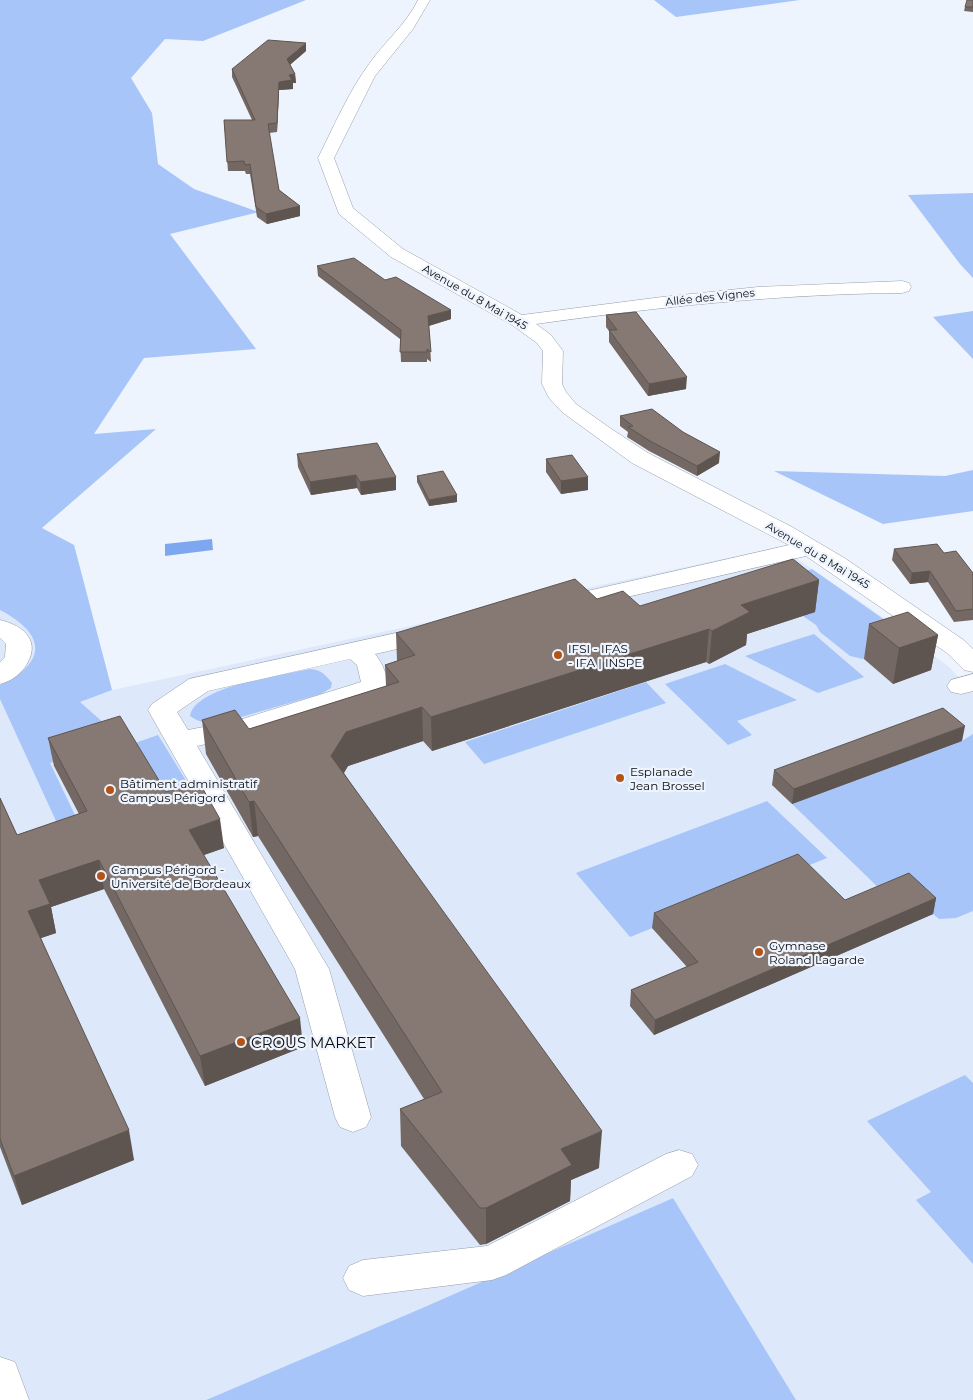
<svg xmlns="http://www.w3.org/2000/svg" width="973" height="1400" viewBox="0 0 973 1400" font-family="Montserrat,sans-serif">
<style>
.built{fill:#dde8fa}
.green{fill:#a7c5f9}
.water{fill:#7da8f0}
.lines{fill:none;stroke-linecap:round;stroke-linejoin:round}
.minor-casing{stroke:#979da9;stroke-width:1}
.minor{fill:#fff;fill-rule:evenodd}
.wall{fill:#736863}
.shaded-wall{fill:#5e5550}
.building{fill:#867973;stroke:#5e5550}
.poi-dot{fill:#b55317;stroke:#eef4fd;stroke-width:2}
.labels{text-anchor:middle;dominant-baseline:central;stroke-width:4.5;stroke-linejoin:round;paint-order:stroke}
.far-street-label{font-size:11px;fill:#0a0c10;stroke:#eef4fd}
.poi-label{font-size:12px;fill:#0a0c10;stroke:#eef4fd;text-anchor:start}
.near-poi-label{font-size:15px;fill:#0a0c10;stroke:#eef4fd;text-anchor:start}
</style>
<rect width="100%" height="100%" fill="#eef4fd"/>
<polygon class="built" points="74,545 112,690 779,547 867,606 949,667 973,693 973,1400 796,1400 673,1198 420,1309 206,1400 0,1400 0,551"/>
<g class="green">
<path d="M0,0h306l-103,41 -38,-2 -34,39 21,35 6,51 36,25 65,23 -89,22 86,115 -112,9 -50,76 62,-5 -114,99 32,17 38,145 -32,12 43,38 -73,23 37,77 -19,7 -68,-148v-14c48,-23 46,-51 0,-75z"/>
<polygon points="654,0 800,0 676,17"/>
<polygon points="973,193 973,278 960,264 908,195"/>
<polygon points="973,311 973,359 933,317"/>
<polygon points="973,470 973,511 883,524 774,471 945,476"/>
<polygon points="812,569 916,642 863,659 850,656 820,632 816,625 803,616 814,611 776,581"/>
<polygon points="814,634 864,677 818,693 745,656"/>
<polygon points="725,664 797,700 737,721 752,735 728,745 665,684"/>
<path d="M310,669c11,1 15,5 22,14l-1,5 -10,6 -97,28c-14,2 -23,2 -34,-6 5,-30 93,-41 120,-47z"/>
<polygon points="646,682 666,703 484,764 465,742"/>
<polygon points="973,734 973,911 956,918 939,919 933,914 914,922 792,804 962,741"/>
<polygon points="158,735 201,805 179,812 135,743"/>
<polygon points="767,801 827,858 630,937 576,873"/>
<polygon points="965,1075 973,1083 973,1264 916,1200 931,1192 867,1121"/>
<polygon points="673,1198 796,1400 206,1400 420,1309"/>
</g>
<polygon class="water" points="212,539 213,550 165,556 165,544"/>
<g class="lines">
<g class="minor-casing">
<g id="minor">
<path d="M418,0h12l-17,29 -38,47 -41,82 19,50 50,41 119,66 140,-18 96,-10 144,-6 7,2 2,4 -2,4 -7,2c-123,1 -244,14 -366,31l15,11 12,16 -1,33 4,8 10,12 34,24 38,25 144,74 54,32 119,82 8,8v23l-9,-2 -17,-17 -141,-97 -249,57 -9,-3 -4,-5 4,-5 241,-55 -157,-82 -70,-51 -13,-14 -7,-14 1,-33 -6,-8 -25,-18 -121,-68 -52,-43 -21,-56c16,-32 30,-65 51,-94 16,-23 37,-39 49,-64z"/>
<path d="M0,620c25,6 42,22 25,47 -7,9 -14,14 -25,17v-22l5,-5 1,-13 -6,-6z"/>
<path d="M432,625l9,2 4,6 -4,6 -66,15c8,10 11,19 14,32l-4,6 -130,41 -58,13 132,223 42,148 -5,10 -13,5 -13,-5 -5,-10 -40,-148 -147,-259 4,-6 37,-25zM350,659l7,6 4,17 -122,38 -51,10 -11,-18 31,-21z"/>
<polygon points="973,674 973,691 961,694 951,692 947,686 951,680"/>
<polygon points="679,1150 692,1154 698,1165 692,1176 506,1275 492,1280 363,1296 349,1290 343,1278 349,1266 363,1260 487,1246 666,1154"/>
<polygon points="0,1357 15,1362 29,1400 0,1400"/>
</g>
</g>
<use href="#minor" class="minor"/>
</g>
<g class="wall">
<polygon points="973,0 973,12 964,11 965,7"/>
<polygon points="306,51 290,65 295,74 296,83 293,83 293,89 279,90 277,132 269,133 279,190 300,206 300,216 267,224 257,217 250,174 246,174 245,171 228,171 224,120 252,120 232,77 232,69"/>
<polygon points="317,266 385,280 451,319 429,326 431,362 427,359 427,362 401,362 400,339 318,276"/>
<polygon points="606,315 686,389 648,396 609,342 609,331 606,327"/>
<polygon points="620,416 719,463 697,476 649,451 627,437 628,432 620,426"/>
<polygon points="297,454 396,490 361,495 357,488 311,495 298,467"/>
<polygon points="546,459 588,477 588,490 561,494 546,472"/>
<polygon points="417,476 457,502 429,506 417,482"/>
<polygon points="894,549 944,553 973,573 973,620 954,622 928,582 910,584 892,560"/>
<polygon points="819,580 815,612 747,634 746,645 709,664 706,662 432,751 423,741 348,766 344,773 599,1168 571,1180 570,1201 486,1244 480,1245 401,1146 400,1109 424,1099 258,836 253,837 206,754 202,720 249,729 386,686 385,665 397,661 396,633 597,599 640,606"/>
<polygon points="869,624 938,635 931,670 893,684 864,659"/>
<polygon points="48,738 166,792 224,848 203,855 303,1047 205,1086 104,889 51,907 56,933 41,938 134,1160 22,1205 0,1147 0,798 17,835 79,814 54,766"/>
<polygon points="962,741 792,804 772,785 774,770"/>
<polygon points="936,898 933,914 654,1035 630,1006 631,990 687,967 652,928 654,913 845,900"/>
</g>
<g class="shaded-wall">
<polygon points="306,43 306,51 287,67 287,59"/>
<polygon points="295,74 296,83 293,83 293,89 279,90 277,132 277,123 279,82 289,75"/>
<polygon points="300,206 300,216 267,224 266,214"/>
<polygon points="451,310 451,319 428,326 428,316"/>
<polygon points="687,377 686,389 648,396 649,384"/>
<polygon points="720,452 719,463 697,476 697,466"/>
<polygon points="356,475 357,488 311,495 310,482"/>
<polygon points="396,477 396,490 361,495 360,482"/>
<polygon points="588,477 588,490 561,494 561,481"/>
<polygon points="457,495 457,502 429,506 429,500"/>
<polygon points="930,571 928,582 910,584 912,573"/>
<polygon points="819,580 815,612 747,634 746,645 709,664 712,631 741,605"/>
<polygon points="709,629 706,662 432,751 431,717"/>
<polygon points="938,635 931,670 893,684 899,648"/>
<polygon points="422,707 423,741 348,766 333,790 331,756 346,732"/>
<polygon points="965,726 962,741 792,804 794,789"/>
<polygon points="254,801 258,836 253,837 249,802"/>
<polygon points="220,819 224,848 193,859 189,830"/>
<polygon points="99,860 104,889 51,907 56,933 35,940 28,911 39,880"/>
<polygon points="936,898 933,914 654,1035 655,1020"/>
<polygon points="300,1018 303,1047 205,1086 200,1056"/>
<polygon points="129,1130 134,1160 22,1205 14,1176"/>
<polygon points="602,1131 599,1168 571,1180 570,1201 486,1244 486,1208 561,1149"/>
</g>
<g class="building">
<polygon points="967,0 973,0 973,7 965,7"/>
<polygon points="268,40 306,43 287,59 295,74 289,75 292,80 279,82 277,123 268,124 279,190 300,206 266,214 256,207 250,164 245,165 244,161 227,162 224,120 255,120 232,69"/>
<polygon points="354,258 385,280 396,277 451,310 428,316 431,352 427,349 427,352 400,352 401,330 317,266"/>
<polygon points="636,312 687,377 649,384 609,330 617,330 606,315"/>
<polygon points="652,409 683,432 720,452 697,466 650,441 628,427 633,426 620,416"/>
<polygon points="377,443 396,477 360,482 356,475 310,482 297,454"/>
<polygon points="572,455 588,477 561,481 546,459"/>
<polygon points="443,471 457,495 429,500 417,476"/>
<polygon points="937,544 944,553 956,551 973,573 973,609 956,611 930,571 912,573 894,549"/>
<polygon points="793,559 819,580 741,605 750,612 712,631 709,629 431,717 422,707 346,732 331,756 602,1131 561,1149 572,1165 486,1208 480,1208 400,1109 442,1092 254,801 249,802 202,720 235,710 249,729 399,682 385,665 415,655 396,633 575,579 597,599 623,591 640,606"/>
<polygon points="908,612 938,635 899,648 869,624"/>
<polygon points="943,708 965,726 794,789 774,770"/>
<polygon points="120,716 166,792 199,782 220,819 189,830 300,1018 200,1056 99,860 39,880 50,904 28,911 129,1130 14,1176 0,1139 0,798 17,835 87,811 48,738"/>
<polygon points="798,854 845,900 909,873 936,898 655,1020 631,990 698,962 654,913"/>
</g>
<g class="poi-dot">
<circle cx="558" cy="655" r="5"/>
<circle cx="620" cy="778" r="5"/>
<circle cx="110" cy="790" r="5"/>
<circle cx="101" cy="876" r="5"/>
<circle cx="759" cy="952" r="5"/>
<circle cx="241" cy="1042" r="5"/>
</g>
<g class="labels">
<g class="far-street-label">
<text transform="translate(475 297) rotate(30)">Avenue du 8 Mai 1945</text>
<text transform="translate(710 297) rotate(-6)">Allée des Vignes</text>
<text transform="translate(818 555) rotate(31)">Avenue du 8 Mai 1945</text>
</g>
<g class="poi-label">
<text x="568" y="648">IFSI - IFAS<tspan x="568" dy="14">- IFA | INSPE</tspan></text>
<text x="630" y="771">Esplanade<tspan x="630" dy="14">Jean Brossel</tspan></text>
<text x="120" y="783">Bâtiment administratif<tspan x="120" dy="14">Campus Périgord</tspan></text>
<text x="111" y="869">Campus Périgord -<tspan x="111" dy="14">Université de Bordeaux</tspan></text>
<text x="769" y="945">Gymnase<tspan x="769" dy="14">Roland Lagarde</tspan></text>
</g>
<g class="near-poi-label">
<text x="251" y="1042">CROUS MARKET</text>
</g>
</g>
</svg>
